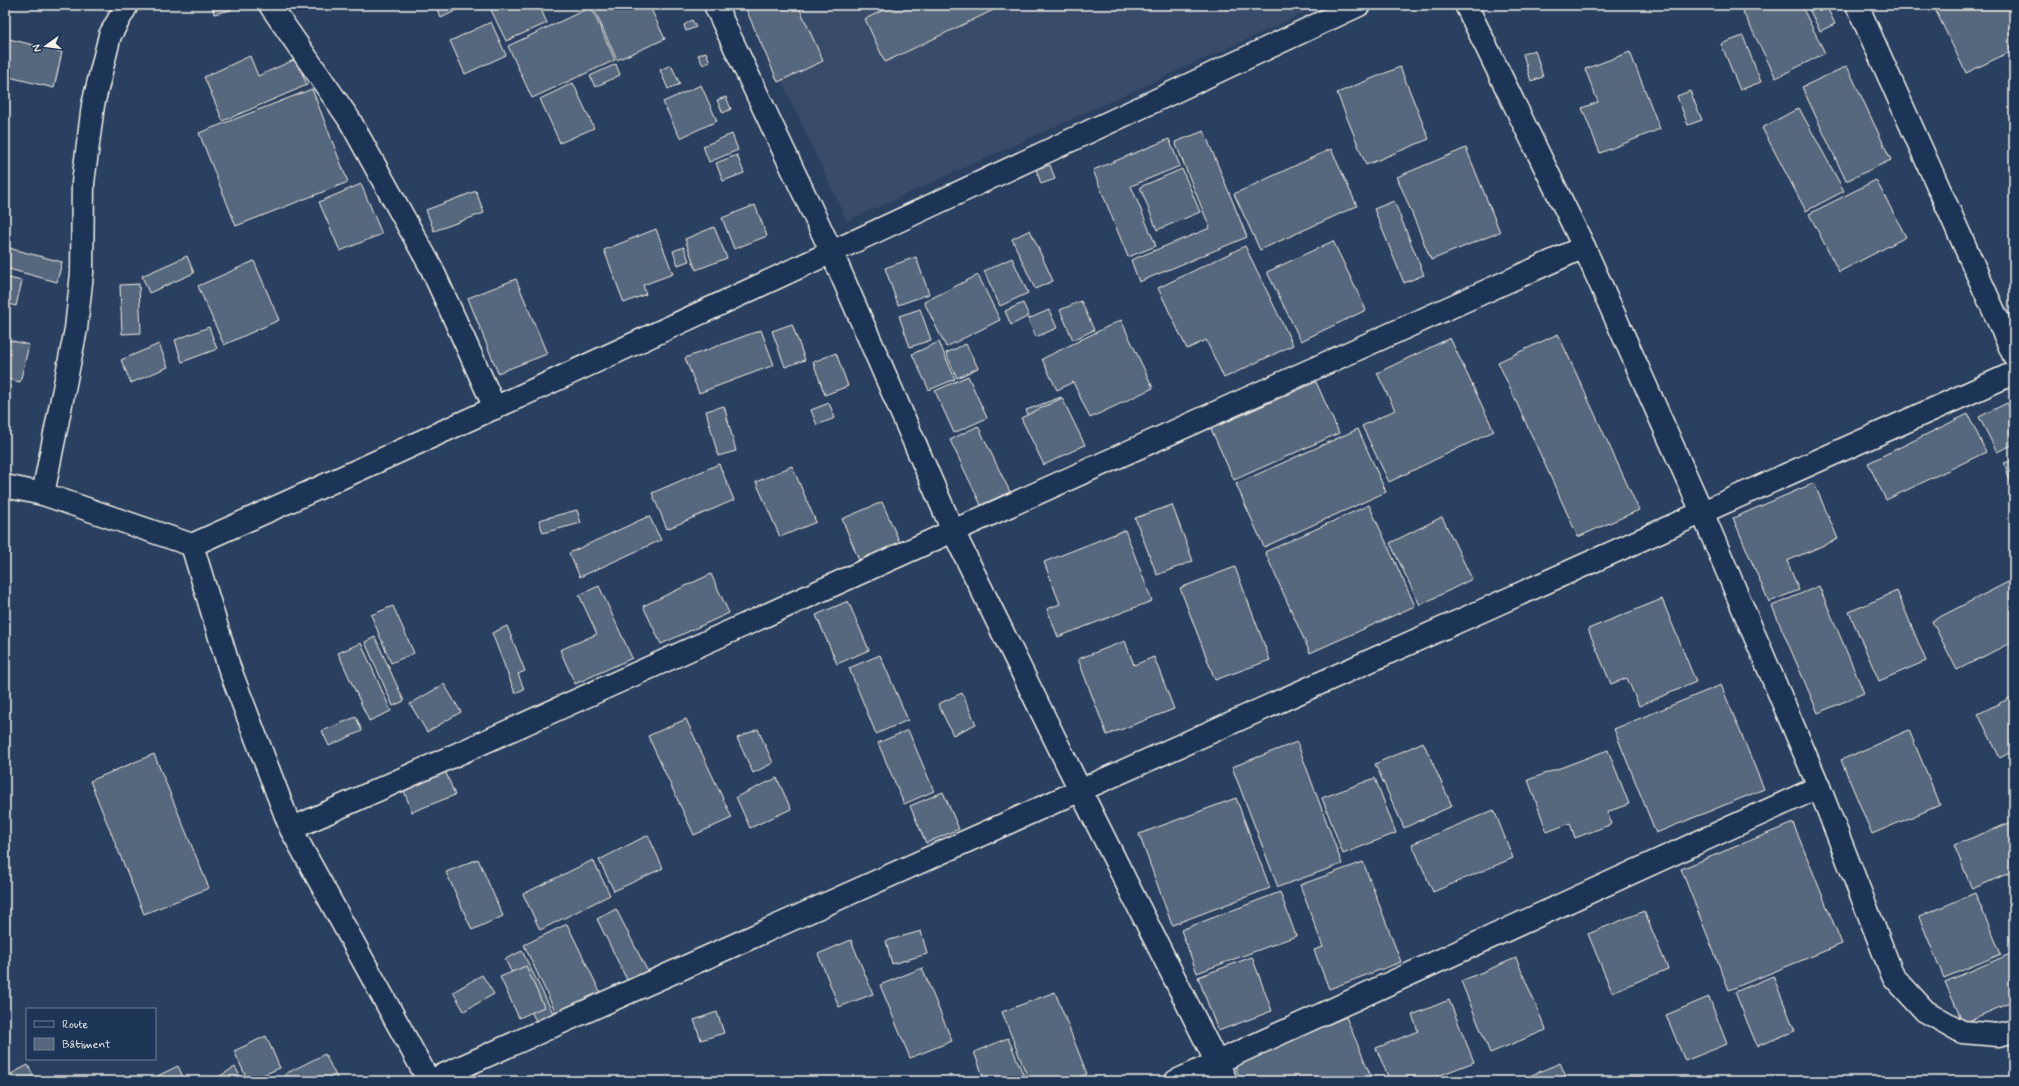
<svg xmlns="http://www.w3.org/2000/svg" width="2019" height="1086" viewBox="0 0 2019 1086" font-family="Mynerve,sans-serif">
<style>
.built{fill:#374c69}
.building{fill:#56677d;stroke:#f4f1e8}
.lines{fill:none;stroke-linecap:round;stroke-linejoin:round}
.street-casing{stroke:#f4f1e8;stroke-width:25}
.secondary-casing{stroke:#f4f1e8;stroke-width:25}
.street{stroke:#1d3557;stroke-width:22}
.secondary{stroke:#1d3557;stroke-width:22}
</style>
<rect width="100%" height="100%" fill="#2a4060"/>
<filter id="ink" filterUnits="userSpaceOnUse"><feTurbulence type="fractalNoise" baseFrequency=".025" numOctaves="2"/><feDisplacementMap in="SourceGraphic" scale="8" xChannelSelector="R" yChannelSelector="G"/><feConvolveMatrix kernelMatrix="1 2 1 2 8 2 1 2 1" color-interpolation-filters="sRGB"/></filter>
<g filter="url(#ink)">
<polygon class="built" points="746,5 1322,5 847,221"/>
<g class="building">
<polygon points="212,5 230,5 231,10 214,14"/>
<polygon points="435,5 467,5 441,18"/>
<polygon points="501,5 539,5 547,23 506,41 491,10"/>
<polygon points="592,5 649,5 665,39 617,60"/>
<polygon points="744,5 798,5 823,61 778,82"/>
<polygon points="894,5 1004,5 885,62 865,19"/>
<polygon points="1752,5 1801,5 1825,53 1776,78 1742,10"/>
<polygon points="1807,5 1826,5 1835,24 1820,31"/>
<polygon points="1933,5 2014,5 2014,50 1966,73"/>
<polygon points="591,7 615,60 532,98 508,46"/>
<polygon points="692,20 696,27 686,31 684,25"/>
<polygon points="491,22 506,55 465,74 450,41"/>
<polygon points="1743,36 1761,82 1740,90 1721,44"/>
<polygon points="5,38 62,52 54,88 5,76"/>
<polygon points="1535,50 1543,77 1531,81 1523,54"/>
<polygon points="706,52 710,62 703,65 698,55"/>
<polygon points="1630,52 1660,129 1600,153 1582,108 1598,102 1585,69"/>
<polygon points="250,56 258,76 296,59 307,85 223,121 204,77"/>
<polygon points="616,64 620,75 595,87 590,76"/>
<polygon points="671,65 680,84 668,89 660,70"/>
<polygon points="1847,66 1891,160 1846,181 1802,87"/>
<polygon points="1400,67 1429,139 1366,165 1337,93"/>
<polygon points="573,83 594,128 560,143 540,99"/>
<polygon points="701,85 717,121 680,138 663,102"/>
<polygon points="312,89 348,182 236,226 199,133"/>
<polygon points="1690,91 1702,120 1688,125 1677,96"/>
<polygon points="726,97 731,109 723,113 717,100"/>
<polygon points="1799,108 1844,191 1806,211 1762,128"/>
<polygon points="1204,131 1247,237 1139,282 1131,260 1210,228 1175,142"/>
<polygon points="732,134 738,150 709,162 703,146"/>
<polygon points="1169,139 1180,166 1131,186 1156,246 1128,257 1093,170"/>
<polygon points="1466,148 1500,232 1431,260 1397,177"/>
<polygon points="1331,149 1357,206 1260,250 1234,194"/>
<polygon points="737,155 744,173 723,181 716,163"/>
<polygon points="1050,165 1055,179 1041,184 1036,169"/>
<polygon points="1182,169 1200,212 1157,230 1140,187"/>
<polygon points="1876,180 1906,237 1839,272 1809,214"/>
<polygon points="361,184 382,234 340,251 319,202"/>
<polygon points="476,191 484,213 434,231 426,210"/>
<polygon points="1394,201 1424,275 1404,283 1374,209"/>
<polygon points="755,205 767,236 734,249 722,218"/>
<polygon points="714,227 727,258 696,270 685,239"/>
<polygon points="656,229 673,274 643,285 646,294 624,303 604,250"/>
<polygon points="1030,230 1053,281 1035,289 1012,239"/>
<polygon points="1333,241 1366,310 1301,341 1267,272"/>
<polygon points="1245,246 1293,345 1224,378 1206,340 1187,349 1158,288"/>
<polygon points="5,247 62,262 57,282 5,268"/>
<polygon points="684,247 689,261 678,265 673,251"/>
<polygon points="187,256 194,273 149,293 142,276"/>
<polygon points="916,257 929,294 898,305 885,268"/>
<polygon points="1012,258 1028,293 1000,306 984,271"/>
<polygon points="254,261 279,320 224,345 198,286"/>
<polygon points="978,275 1000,320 946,347 924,302"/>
<polygon points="5,277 22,281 16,306 5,303"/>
<polygon points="516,279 547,354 498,373 468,298"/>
<polygon points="139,284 141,333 122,334 120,285"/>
<polygon points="1081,301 1094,330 1073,340 1060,310"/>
<polygon points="1023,303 1029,316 1011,325 1005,311"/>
<polygon points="920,309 931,340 910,347 899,316"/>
<polygon points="1049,310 1057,328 1036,337 1028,319"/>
<polygon points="1121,320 1153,388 1090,418 1073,382 1057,390 1042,359"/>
<polygon points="792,324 805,360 785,367 772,331"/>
<polygon points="209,327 217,349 182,362 175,340"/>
<polygon points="761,330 774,365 699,393 685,358"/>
<polygon points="1558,334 1639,510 1578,537 1498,362"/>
<polygon points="1450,338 1494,431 1389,482 1362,426 1395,410 1377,373"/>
<polygon points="5,339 29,345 20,382 5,378"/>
<polygon points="939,342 955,379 929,390 912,354"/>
<polygon points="159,344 168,367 131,383 121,360"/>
<polygon points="966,344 978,368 957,378 946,353"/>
<polygon points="836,353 848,386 825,395 813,362"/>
<polygon points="968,376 987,418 954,433 935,391"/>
<polygon points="1316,382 1339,433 1234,480 1211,429"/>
<polygon points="1061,397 1079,446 1043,458 1026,410"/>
<polygon points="1062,398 1085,445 1044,465 1021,418"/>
<polygon points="829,403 835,418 817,425 811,410"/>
<polygon points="2007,403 2014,417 2014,444 1997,452 1979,417"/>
<polygon points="724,406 736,451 718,456 706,411"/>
<polygon points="1968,414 1986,452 1886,500 1868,463"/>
<polygon points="978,426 1010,492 981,505 950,440"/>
<polygon points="1358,429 1386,492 1264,547 1236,484"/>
<polygon points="2014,460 2014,491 2004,463"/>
<polygon points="719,464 734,500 667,529 652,493"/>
<polygon points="792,466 816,522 780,537 756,482"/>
<polygon points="1814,483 1838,539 1787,561 1799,590 1769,602 1733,518"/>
<polygon points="882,502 900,543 859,560 842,519"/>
<polygon points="1172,505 1193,561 1157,575 1135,518"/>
<polygon points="1369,505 1415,606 1310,653 1265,552"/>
<polygon points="577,510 581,523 543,533 539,520"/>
<polygon points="649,516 661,540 580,577 569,553"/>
<polygon points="1442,517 1472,579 1420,605 1390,543"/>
<polygon points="1125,530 1152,601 1058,637 1047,609 1060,604 1044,562"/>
<polygon points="1235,567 1270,660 1215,680 1180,588"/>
<polygon points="711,574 729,613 661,644 643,606"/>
<polygon points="2014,579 2014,641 1957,670 1932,621"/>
<polygon points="599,586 632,658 575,684 560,650 597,634 579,595"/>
<polygon points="1819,586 1864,693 1818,713 1772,606"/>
<polygon points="1897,591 1926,661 1879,681 1849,612"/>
<polygon points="1662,599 1696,682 1639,706 1627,678 1611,684 1588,629"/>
<polygon points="848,601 869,650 837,664 816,615"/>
<polygon points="393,606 414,653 391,663 371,615"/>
<polygon points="507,626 525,671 518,674 524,689 515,693 492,633"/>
<polygon points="375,637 404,701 393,706 365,642"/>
<polygon points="1125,641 1134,665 1154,657 1174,709 1107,735 1078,659"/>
<polygon points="361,643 391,711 369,721 338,653"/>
<polygon points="880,655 908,720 876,734 849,668"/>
<polygon points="444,684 461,712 427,732 410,704"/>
<polygon points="1721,685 1764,789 1656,833 1614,729"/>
<polygon points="962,693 976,724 953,735 938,704"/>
<polygon points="2014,696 2014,750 2000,758 1978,714"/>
<polygon points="356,717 362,731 329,746 322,731"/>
<polygon points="686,719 732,818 694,835 648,736"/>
<polygon points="758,729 773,763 753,773 737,738"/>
<polygon points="908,730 934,791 904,804 878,743"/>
<polygon points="1909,730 1940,805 1872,834 1841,760"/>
<polygon points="1297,742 1342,864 1278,887 1232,767"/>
<polygon points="1423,742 1452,806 1404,828 1375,764"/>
<polygon points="1608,750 1629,804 1607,812 1612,824 1575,838 1570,823 1547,832 1528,780"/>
<polygon points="154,754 209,888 144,914 90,781"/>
<polygon points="442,763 455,795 412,812 400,780"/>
<polygon points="777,778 791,809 750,828 736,797"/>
<polygon points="1375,778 1396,833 1343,854 1322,798"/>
<polygon points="943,792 959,829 926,843 910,806"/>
<polygon points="1236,798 1270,888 1172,925 1139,834"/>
<polygon points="1494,810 1513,858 1433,892 1412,844"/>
<polygon points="2014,821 2014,871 1972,889 1954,845"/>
<polygon points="1793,823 1842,944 1729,990 1681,869"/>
<polygon points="648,835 663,868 614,891 599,860"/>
<polygon points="478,859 503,916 472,930 446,872"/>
<polygon points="593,860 610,895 540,930 523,894"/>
<polygon points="1363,862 1401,962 1329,989 1314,950 1323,947 1300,885"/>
<polygon points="1280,892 1296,936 1197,973 1181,930"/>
<polygon points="1975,893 2001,954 1944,978 1919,917"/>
<polygon points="616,909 650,976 630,986 597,919"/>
<polygon points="1644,911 1668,969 1612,992 1588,934"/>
<polygon points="567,924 602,996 558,1017 524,945"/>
<polygon points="921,931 927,954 892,964 886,941"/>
<polygon points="2014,935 2014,949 2009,937"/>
<polygon points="851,940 873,994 839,1007 818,954"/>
<polygon points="522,951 555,1017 538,1025 505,959"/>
<polygon points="2010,954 2014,964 2014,1001 1963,1023 1945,982"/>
<polygon points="1252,957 1272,1011 1218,1031 1198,977"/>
<polygon points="1516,958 1546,1030 1490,1053 1461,981"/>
<polygon points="526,966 544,1007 519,1018 500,977"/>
<polygon points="922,968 952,1041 910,1058 880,985"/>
<polygon points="482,975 494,994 464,1011 453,992"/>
<polygon points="1773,976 1795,1031 1757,1046 1735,992"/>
<polygon points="1055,992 1087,1074 1070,1081 1029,1081 1002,1012"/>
<polygon points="1709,997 1727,1044 1685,1061 1666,1015"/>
<polygon points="1449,1000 1474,1062 1425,1081 1390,1081 1376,1048 1418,1031 1412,1015"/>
<polygon points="717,1012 724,1033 701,1040 694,1020"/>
<polygon points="1346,1017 1373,1081 1241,1081 1234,1064"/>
<polygon points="266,1036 280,1068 248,1081 234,1051"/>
<polygon points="1008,1038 1026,1081 985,1081 974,1052"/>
<polygon points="325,1054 337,1078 331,1081 289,1081 285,1074"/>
<polygon points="1560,1063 1568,1081 1518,1081"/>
<polygon points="28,1065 36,1081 5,1081 5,1077"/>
<polygon points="178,1066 185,1081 147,1081"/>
<polygon points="235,1067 243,1081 212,1081"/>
</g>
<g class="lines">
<g class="street-casing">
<g id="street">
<polyline points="270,5 349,119 431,267 495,408"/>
<polyline points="715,5 832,253 953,531 1080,790 1226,1081"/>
<polyline points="1466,5 1584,247 1702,512 1819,787 1893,976 1925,1011 1962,1032 1998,1035 2014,1031"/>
<path d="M5,486l38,8 149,51c391,-175 779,-358 1167,-540"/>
<polyline points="43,494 76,329 82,273 83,183 93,105 110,35 127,5"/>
<polyline points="192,545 229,667 291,829 429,1081"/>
<polyline points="291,829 1584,247"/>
<polyline points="430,1081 2014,373"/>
<polyline points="1176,1081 1819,787"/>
</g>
</g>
<g class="secondary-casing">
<polyline id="secondary" points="1857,5 2014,356"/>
</g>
<use href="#street" class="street"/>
<use href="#secondary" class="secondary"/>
</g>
</g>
<rect width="2019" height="1086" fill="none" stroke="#1d3557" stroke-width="20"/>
<rect x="10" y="10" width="1999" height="1066" fill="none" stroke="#f4f1e8" stroke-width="1.5" filter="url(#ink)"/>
<rect x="26" y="1008" width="130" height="52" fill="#1d3557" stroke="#738091"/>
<rect x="34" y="1021" width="20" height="6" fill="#1d3557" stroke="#738091"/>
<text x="62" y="1028" font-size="12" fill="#f4f1e8">Route</text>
<rect x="34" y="1038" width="20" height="12" fill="#56677d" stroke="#738091"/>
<text x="62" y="1048" font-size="12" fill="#f4f1e8">Bâtiment</text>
<g transform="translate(46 46) rotate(256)" stroke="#1d3557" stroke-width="3" paint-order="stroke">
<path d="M0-3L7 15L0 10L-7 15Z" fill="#f4f1e8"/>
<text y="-6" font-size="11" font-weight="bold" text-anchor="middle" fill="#f4f1e8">N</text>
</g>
</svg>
